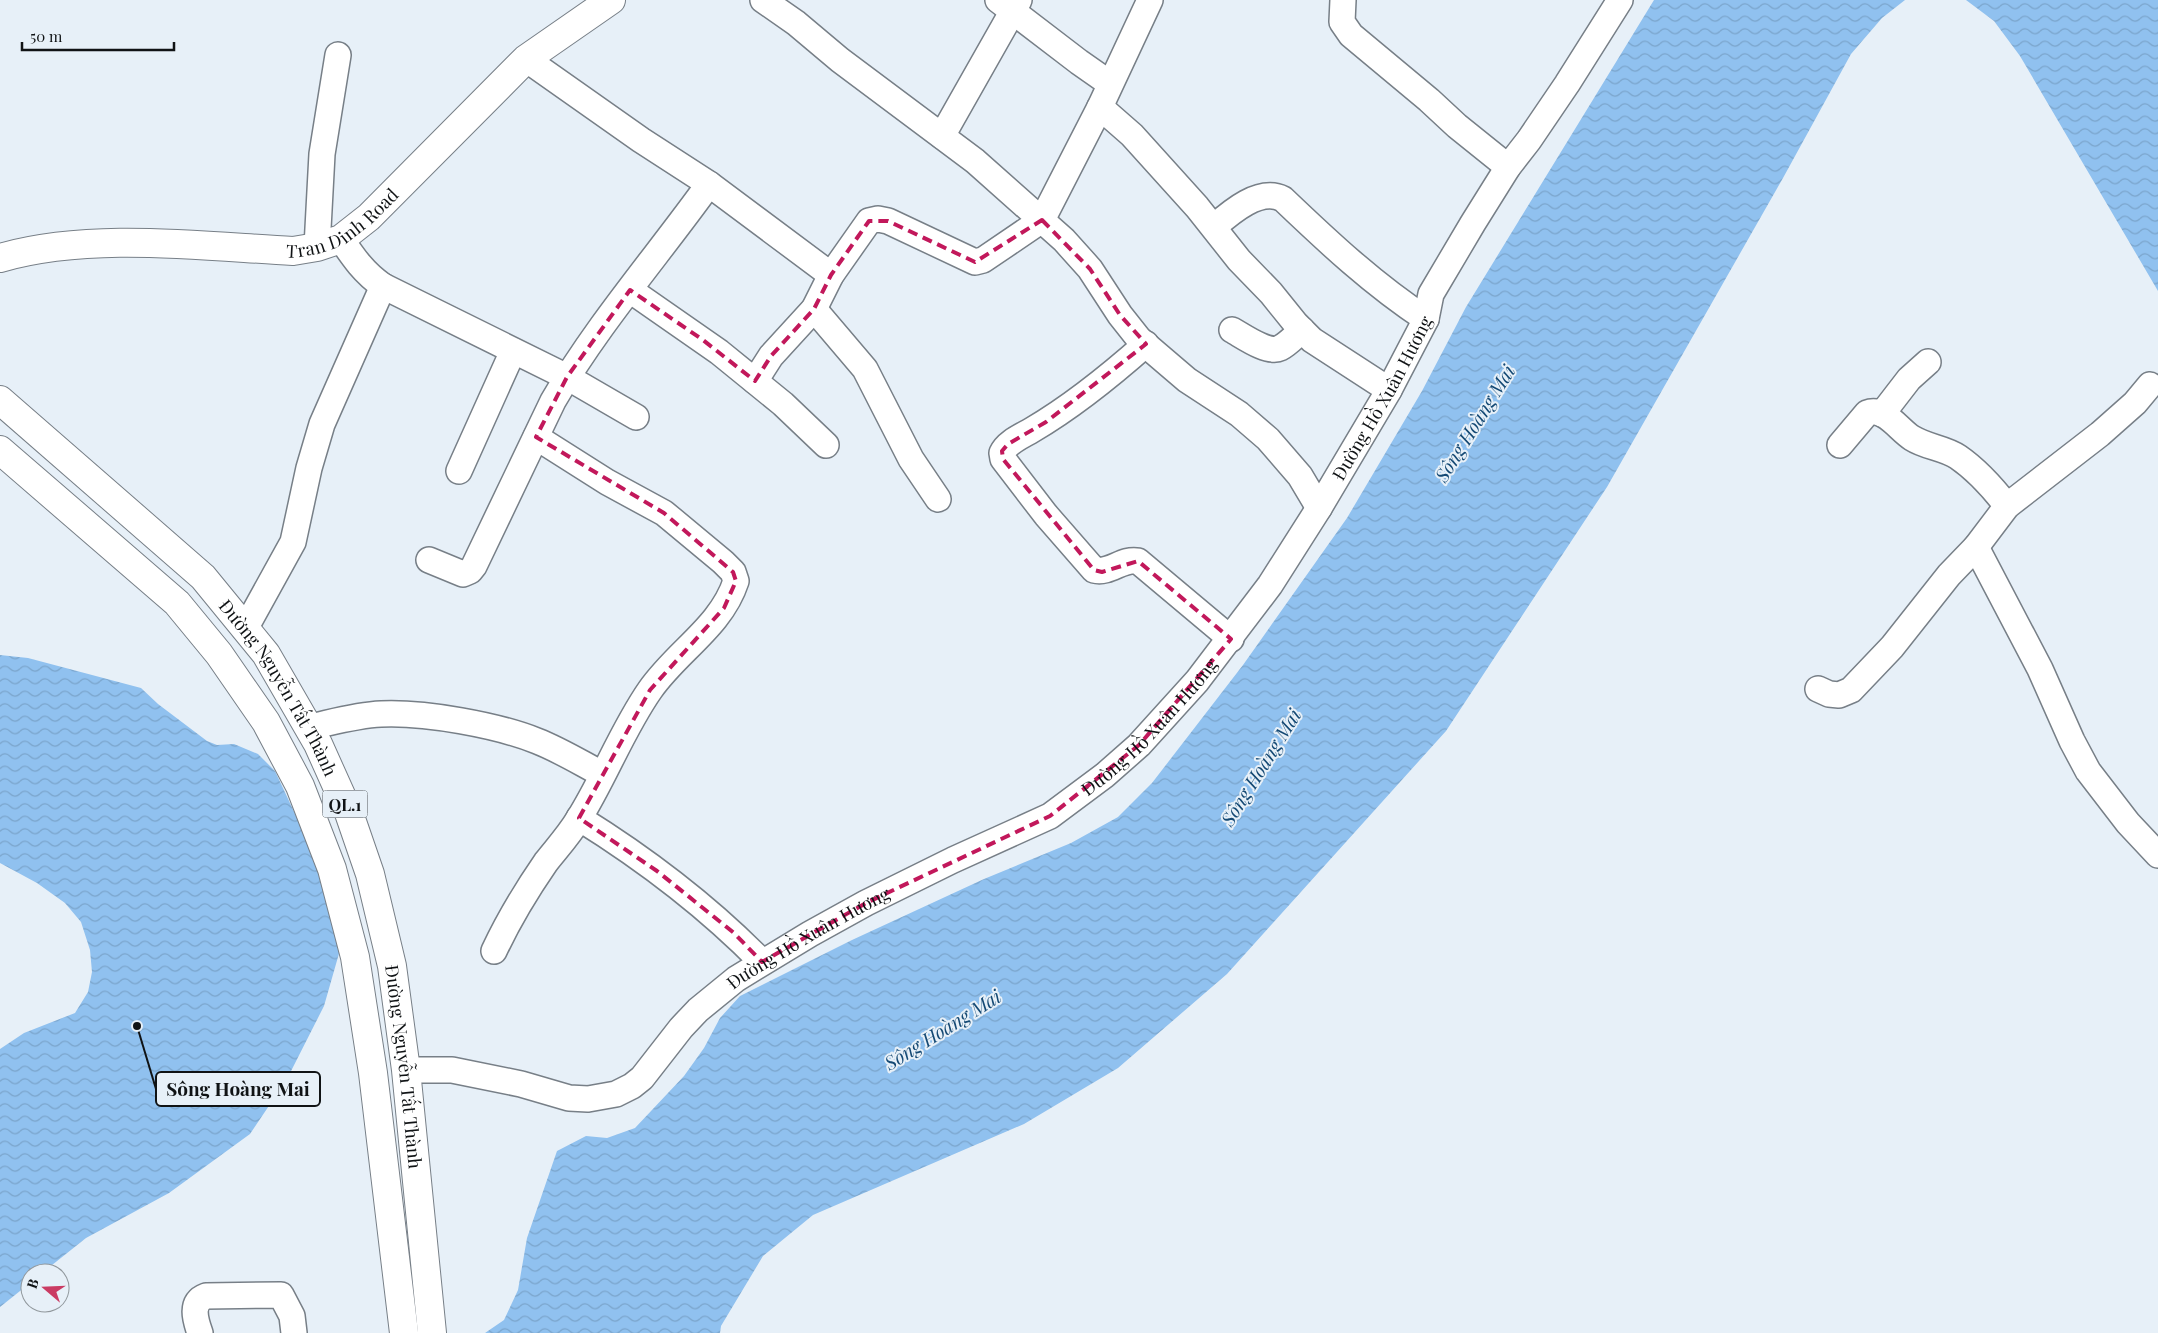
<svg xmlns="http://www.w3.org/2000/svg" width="2158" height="1333" viewBox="0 0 2158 1333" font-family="'Playfair Display',serif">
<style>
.water{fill:url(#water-waves)}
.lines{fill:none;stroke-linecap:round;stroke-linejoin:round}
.minor-casing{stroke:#777f87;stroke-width:28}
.major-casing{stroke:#777f87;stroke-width:30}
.highway-casing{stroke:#777f87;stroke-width:30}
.minor{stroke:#fff;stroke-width:25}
.major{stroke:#fff;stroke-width:28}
.highway{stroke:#fff;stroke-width:28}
.marked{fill:none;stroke:#c2185b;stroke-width:4;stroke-dasharray:10 6;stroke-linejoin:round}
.labels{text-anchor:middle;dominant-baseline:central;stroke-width:4;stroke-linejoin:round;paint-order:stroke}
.shield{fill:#e7f0f8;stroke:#505559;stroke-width:1}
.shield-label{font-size:16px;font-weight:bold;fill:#101315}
.street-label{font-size:18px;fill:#101315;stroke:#e7f0f8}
.water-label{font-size:19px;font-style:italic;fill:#144974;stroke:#e7f0f8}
.leader{fill:none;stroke:#101315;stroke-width:2}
.callout-dot{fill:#101315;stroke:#e7f0f8;stroke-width:2}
.callout{fill:#e7f0f8;stroke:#101315;stroke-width:2}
.callout-label{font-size:19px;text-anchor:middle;font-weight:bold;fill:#101315}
</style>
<defs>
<pattern id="water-waves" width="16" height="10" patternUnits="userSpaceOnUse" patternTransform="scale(1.25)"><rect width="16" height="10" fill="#90c1ef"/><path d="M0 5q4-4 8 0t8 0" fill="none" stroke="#7ba5cc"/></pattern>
</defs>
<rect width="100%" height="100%" fill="#e7f0f8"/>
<g class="water">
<polygon points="1654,0 1905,0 1882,18 1851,54 1783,178 1607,487 1446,731 1227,974 1118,1068 1024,1124 813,1215 763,1256 721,1326 720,1333 485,1333 504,1320 518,1290 527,1238 557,1151 586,1136 607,1138 635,1128 684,1076 704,1048 720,1018 740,996 852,940 984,879 1071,843 1118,817 1152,783 1243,665 1347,518 1422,391 1466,307"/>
<polygon points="1966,0 2158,0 2158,291 2020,56 1994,21"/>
<polygon points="0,655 28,658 141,688 158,704 207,741 217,745 234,744 258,754 275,771 333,895 342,943 324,1006 287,1079 250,1134 169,1193 86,1238 42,1273 30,1273 30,1283 0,1307 0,1049 24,1033 75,1013 88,992 92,972 90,950 81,922 65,903 37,883 0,863"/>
</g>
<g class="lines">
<g class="minor-casing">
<g id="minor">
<polyline points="763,0 796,23 840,60 975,161 1064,240 1090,269 1120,315 1139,339 1187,380 1239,414 1268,439 1300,476 1319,508"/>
<polyline points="998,0 1079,62 1109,83"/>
<polyline points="1343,0 1342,22 1351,35 1429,100 1457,126 1508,167"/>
<polyline points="526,59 641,140 709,184 831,275"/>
<polyline points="1100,107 1132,135 1197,207 1239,260 1271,293 1296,324 1312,340 1389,390"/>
<polyline points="942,136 1019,0"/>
<path d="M1214,227c17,-15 46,-40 69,-28 45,43 91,86 143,120"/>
<path d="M341,239c12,18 23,34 42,47l184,91 69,40"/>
<polyline points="317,247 322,154 338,55"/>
<polyline points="630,290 719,352 783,404 826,445"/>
<polyline points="814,309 865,369 911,459 938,499"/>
<path d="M1232,330c11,6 36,24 48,18 8,-4 15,-12 22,-18"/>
<path d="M1146,344c-35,31 -73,62 -114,86 -10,6 -25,12 -30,23l1,6 43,56 48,55c16,4 28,-12 44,-9l93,78"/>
<polyline points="755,381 771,356 814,309 831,275 869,221 878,219 888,221 975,262 983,260 1042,220 1100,107 1150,0"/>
<polyline points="1882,414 1909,379 1928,362"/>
<path d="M1840,445l27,-32c17,-7 32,17 45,25 14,9 33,10 46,19 19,13 35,31 49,49"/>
<polyline points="459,471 513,351"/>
<polyline points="1976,547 2040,669 2072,741 2088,771 2128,823 2158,855"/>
<path d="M429,560l34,14 7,-3 4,-5 79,-165c44,-76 105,-146 156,-217"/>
<polyline points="245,629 293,542 309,468 322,424 383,286"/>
<polyline points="1818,689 1829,694 1839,695 1851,690 1892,647 1949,575 1976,547 2007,506 2100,434 2135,403 2150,385"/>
<path d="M310,727c23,-5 47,-12 71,-13 44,-2 116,11 156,27 23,9 44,22 65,33"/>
<path d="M579,818c66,41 129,89 183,144"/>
<path d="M494,951c15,-32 32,-60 52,-89 11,-14 23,-27 32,-42 26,-41 44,-90 72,-130 27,-39 71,-63 86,-109l-3,-9 -10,-10 -59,-49 -57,-31 -71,-45"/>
<path id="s1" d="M406,1070h46l69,14 48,14 19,1 28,-5 16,-8 10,-8 39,-50 17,-18 38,-31 74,-45 56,-31 87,-43 97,-44 55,-41 34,-30 58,-64 73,-96 49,-77 70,-118 37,-71 5,-25 42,-71 35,-56 21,-27 38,-56 53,-84"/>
<path d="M200,1333c-5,-14 -10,-31 6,-37l75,-1 11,21 2,17"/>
</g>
</g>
<g class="major-casing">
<g id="major">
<path id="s2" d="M0,258c90,-26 200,-12 293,-7l24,-4 24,-8 28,-22 157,-158 85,-59"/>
</g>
</g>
<g class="highway-casing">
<g id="highway">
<path id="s3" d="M0,400l203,177 63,77 52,90 31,69 21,61 22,92 14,104 26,263"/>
<polyline points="0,450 177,603 219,654 266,722 300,786 332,869 355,957 373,1073 404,1333"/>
</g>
</g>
<use href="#minor" class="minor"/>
<use href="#major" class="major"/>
<use href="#highway" class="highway"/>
</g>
<path class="marked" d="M1042,220l48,49 30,46 26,29 -100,78 -38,22 -6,7 1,8 91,111 8,2 36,-11 93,78 -92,106 -89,71 -184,87 -104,59 -28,-29 -77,-62 -78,-53 71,-128 74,-82 12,-27 -3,-9 -69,-59 -128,-76 31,-60 63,-87 73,50 52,41 16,-25 43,-47 17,-34 38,-54h19l87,41z"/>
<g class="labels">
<rect class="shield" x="322.5" y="790.5" width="45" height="27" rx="4"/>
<g class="shield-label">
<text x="345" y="804">QL.1</text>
</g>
<g class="street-label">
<text stroke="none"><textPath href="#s2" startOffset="352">Tran Dinh Road</textPath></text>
<text stroke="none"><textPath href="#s1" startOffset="1275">Đường Hồ Xuân Hương</textPath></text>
<text stroke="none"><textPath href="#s3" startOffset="404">Đường Nguyễn Tất Thành</textPath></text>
<text stroke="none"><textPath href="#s1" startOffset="870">Đường Hồ Xuân Hương</textPath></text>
<text stroke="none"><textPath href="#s1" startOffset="465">Đường Hồ Xuân Hương</textPath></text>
<text stroke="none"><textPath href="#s3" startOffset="809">Đường Nguyễn Tất Thành</textPath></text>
</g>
<g class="water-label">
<text transform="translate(1474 423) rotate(-58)">Sông Hoàng Mai</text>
<text transform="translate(1260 767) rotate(-58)">Sông Hoàng Mai</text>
<text transform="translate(942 1029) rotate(-32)">Sông Hoàng Mai</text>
</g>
</g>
<path class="leader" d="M137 1026L156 1089"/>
<circle class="callout-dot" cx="137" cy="1026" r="5"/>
<rect class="callout" x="156" y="1072" width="164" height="34" rx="5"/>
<g class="callout-label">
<text x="238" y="1096">Sông Hoàng Mai</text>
</g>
<g transform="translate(45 1288) rotate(289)"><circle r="24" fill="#e7f0f8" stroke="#91989d"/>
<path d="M0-4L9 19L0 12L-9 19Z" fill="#ca3b63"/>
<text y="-8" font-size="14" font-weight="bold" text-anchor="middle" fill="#101315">B</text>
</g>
<path d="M22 42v8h152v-8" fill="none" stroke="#101315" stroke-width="2.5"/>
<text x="30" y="42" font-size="15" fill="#101315" stroke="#e7f0f8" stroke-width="4" paint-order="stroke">50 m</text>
</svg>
